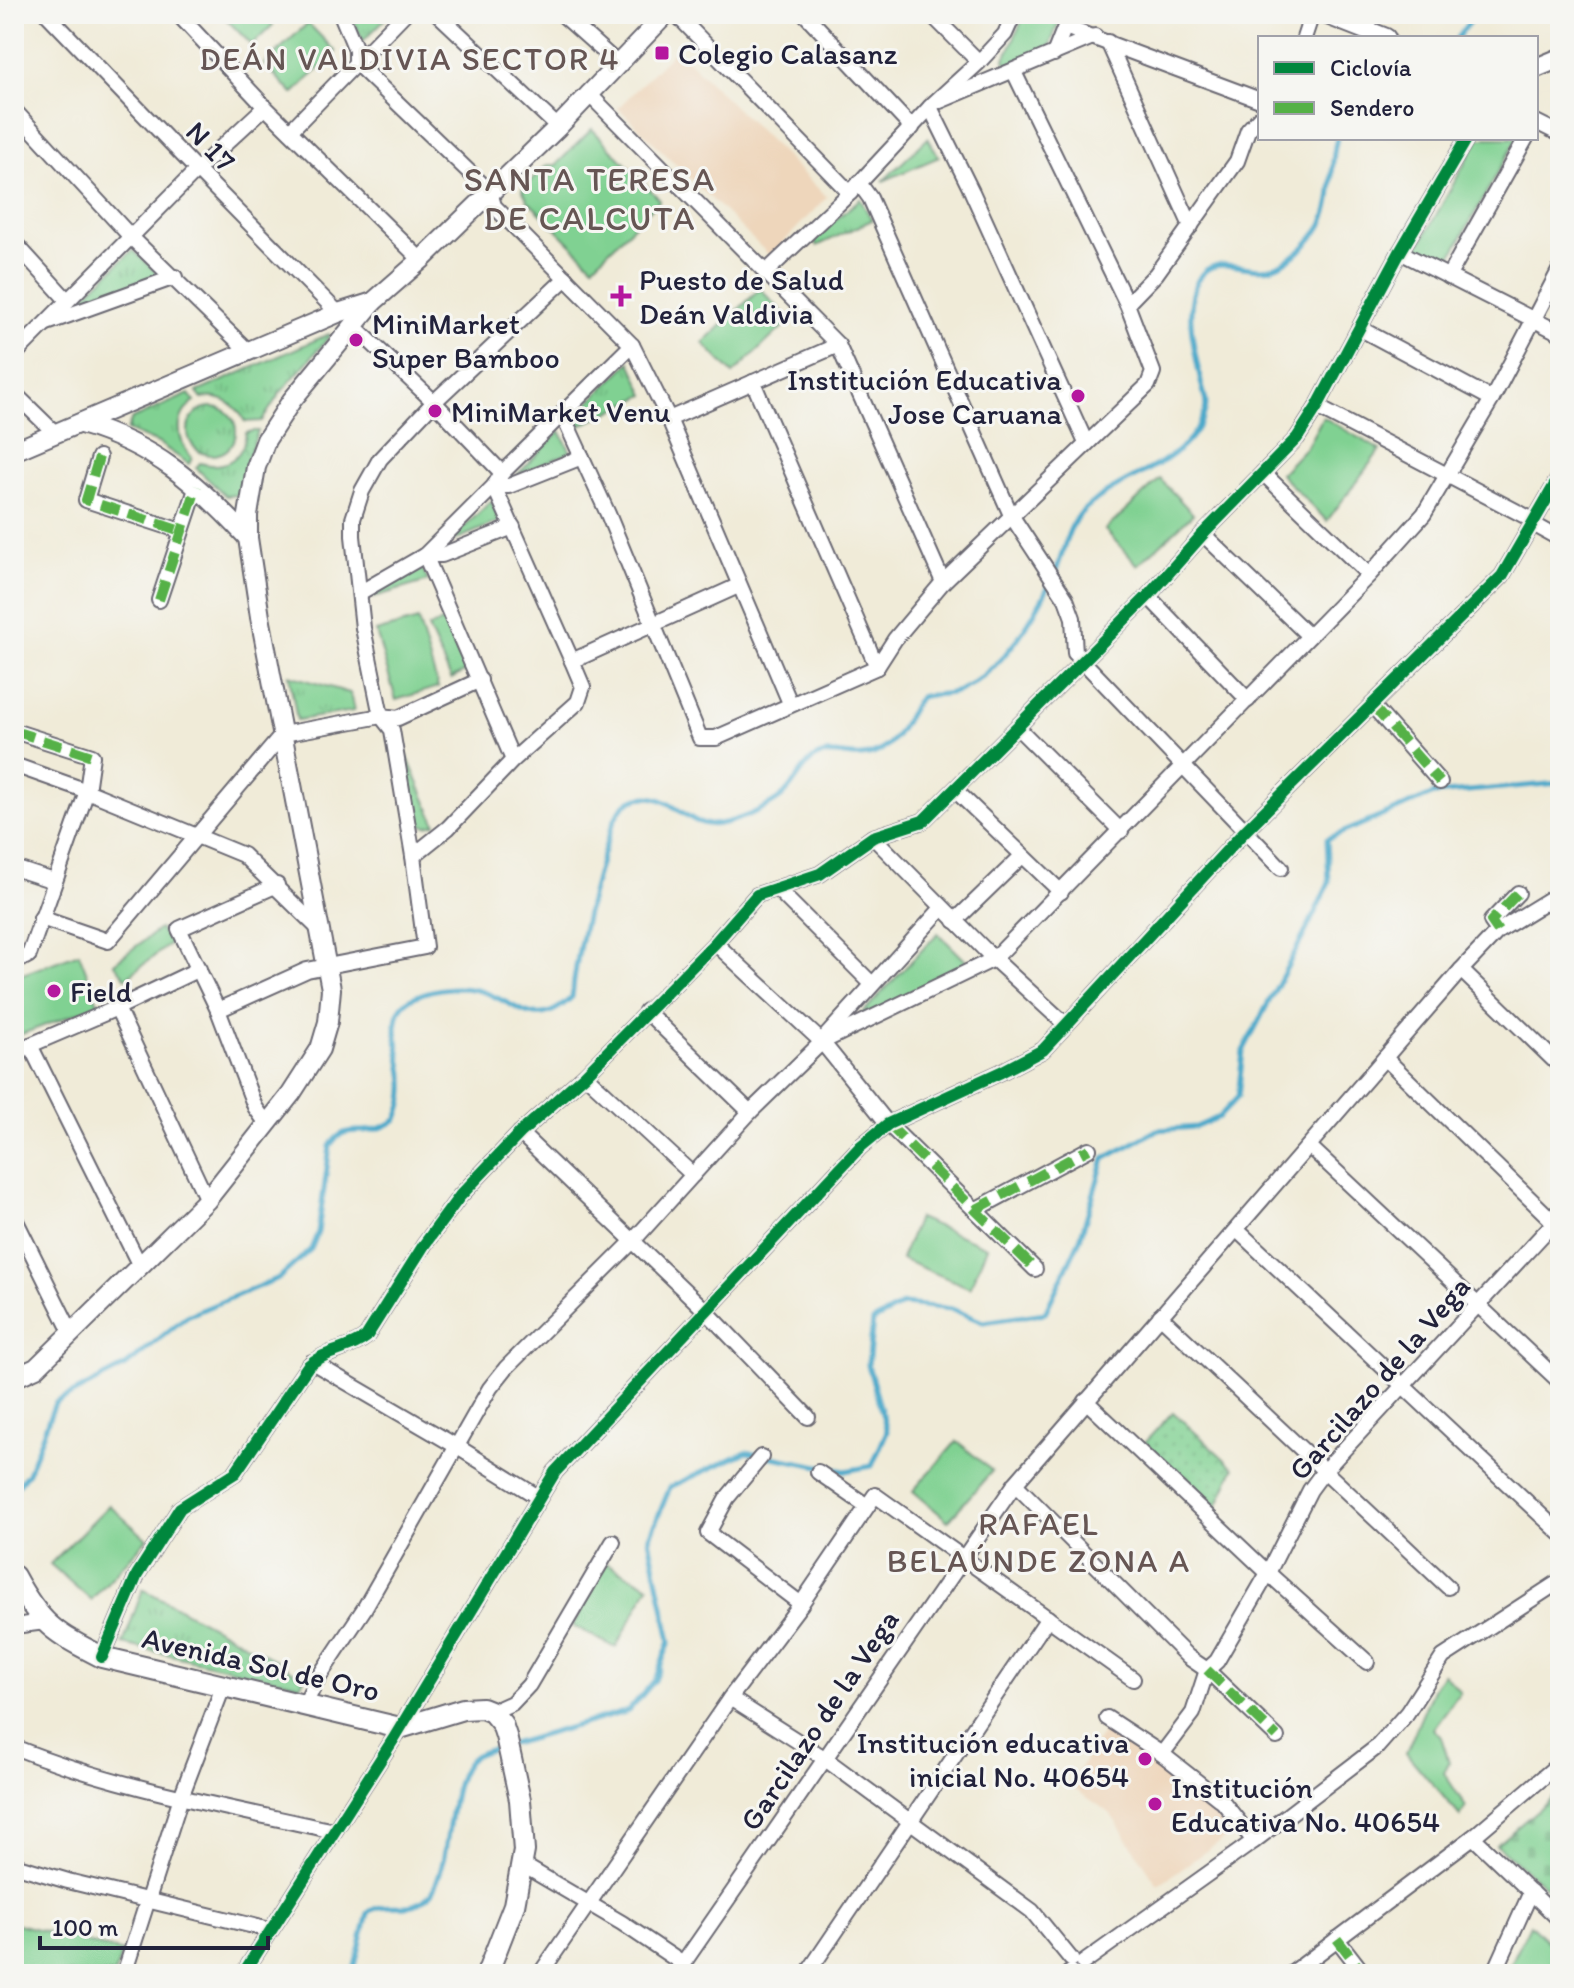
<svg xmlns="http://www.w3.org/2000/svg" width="1574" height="1988" viewBox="0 0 1574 1988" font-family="Itim,sans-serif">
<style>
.built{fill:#eed6bb}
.grass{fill:url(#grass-tufts);stroke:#517a66;stroke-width:2}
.cemetery{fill:url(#cemetery-stones);stroke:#517a66;stroke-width:2}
.park{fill:#80d192;stroke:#517a66;stroke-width:2}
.garden{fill:url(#garden-dots);stroke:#517a66;stroke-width:2}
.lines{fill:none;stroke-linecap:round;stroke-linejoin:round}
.stream{stroke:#4ca9ca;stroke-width:5}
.minor-casing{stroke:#6a6872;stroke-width:18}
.tertiary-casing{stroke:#6a6872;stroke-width:22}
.secondary-casing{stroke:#6a6872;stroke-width:24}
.minor{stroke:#fff;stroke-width:14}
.tertiary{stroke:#fff;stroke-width:18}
.secondary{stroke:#fff;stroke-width:20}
.quiet{stroke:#55b146;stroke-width:10;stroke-dasharray:20 10;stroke-linecap:butt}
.cycleway-casing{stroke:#f6f6f2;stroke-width:17}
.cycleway{stroke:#00873e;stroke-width:12}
.poi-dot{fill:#b5179e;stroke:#f6f6f2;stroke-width:3}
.labels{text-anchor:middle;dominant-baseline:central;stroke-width:6;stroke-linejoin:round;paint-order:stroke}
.poi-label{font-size:30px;fill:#22223b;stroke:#f6f6f2;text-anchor:start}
.street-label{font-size:30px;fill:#22223b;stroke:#f6f6f2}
.neighbourhood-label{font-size:32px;letter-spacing:2px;fill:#665654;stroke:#f6f6f2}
.quarter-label{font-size:34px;letter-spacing:2px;fill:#665654;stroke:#f6f6f2}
</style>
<defs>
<pattern id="grass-tufts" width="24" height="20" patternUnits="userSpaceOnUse" patternTransform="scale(2)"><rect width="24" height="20" fill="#80d192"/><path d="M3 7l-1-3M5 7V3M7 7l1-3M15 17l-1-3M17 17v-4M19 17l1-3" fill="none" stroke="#6eb37f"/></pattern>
<pattern id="cemetery-stones" width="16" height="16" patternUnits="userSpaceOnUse" patternTransform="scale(2)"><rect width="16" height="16" fill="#80d192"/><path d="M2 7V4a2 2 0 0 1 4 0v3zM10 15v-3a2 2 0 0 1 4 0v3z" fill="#6eb37f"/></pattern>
<pattern id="garden-dots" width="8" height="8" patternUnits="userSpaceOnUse" patternTransform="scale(2)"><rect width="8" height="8" fill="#80d192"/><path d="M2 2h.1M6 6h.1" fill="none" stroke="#6eb37f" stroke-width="1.8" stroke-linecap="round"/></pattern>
</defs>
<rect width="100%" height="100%" fill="#f6f6f2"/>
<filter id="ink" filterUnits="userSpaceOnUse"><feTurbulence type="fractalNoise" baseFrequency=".0125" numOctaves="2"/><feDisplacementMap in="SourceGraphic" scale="16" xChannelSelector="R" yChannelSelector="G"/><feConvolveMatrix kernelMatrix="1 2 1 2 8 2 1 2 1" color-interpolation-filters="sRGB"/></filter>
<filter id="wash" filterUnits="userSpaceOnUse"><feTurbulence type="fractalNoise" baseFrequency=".006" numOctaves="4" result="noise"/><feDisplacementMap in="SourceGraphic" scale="32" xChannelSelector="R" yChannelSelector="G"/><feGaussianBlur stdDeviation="1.8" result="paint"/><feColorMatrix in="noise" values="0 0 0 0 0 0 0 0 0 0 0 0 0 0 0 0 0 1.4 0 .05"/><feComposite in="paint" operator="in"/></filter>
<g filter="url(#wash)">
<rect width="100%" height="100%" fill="#f0ebd8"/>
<g class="built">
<polygon points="676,49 827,197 770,256 618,108"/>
<polygon points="1109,1722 1206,1796 1230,1834 1158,1885 1110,1813 1069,1785"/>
</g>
<g class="grass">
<polygon points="351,14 390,14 363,41"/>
<polygon points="928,138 939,157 883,181"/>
<polygon points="860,199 872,220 817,246 813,239"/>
<polygon points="133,250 158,274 81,305 79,301"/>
<path d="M329,334l1,2 -50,57 -18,28 -17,1c-8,-18 -24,-27 -44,-24l-4,-6z"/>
<polygon points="630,362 645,395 580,426 576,415"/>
<path d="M189,394l6,8c-22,14 -18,39 -3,56l-3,6 -31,-21 -31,-13 5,-11z"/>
<circle cx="212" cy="431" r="24"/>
<path d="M252,431h6l-13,35 -7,29 -12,1 -30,-28 4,-5c24,7 43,-4 46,-30z"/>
<polygon points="491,501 500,521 448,543"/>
<polygon points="421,566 428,581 374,597 372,594"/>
<polygon points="289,675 350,693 354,711 297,720"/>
<polygon points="400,740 436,824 427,826 419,824 417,819"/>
<polygon points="143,1589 281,1663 304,1679 300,1685 123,1644"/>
</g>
<polygon class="cemetery" points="1560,1791 1560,1899 1496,1845"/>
<g class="park">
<polygon points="221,14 262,14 273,25 252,45"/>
<polygon points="1025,14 1062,14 1048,50 1009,65 1004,61"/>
<polygon points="308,23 336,52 293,94 264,64"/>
<polygon points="592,129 660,200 593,266 528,201 522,189 547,165 556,165"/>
<polygon points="1479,138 1517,138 1445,267 1416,251"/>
<polygon points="760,289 790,320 733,374 703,343"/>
<polygon points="1323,417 1380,450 1327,521 1280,474 1307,446"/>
<polygon points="560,431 571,452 517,475"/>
<polygon points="1160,479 1193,514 1138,565 1105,530"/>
<polygon points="418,620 438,687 396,700 376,632"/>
<polygon points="444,621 466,671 451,679 428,628"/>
<polygon points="159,929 171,943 126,978 114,963"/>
<polygon points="938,933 969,964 855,1021"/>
<polygon points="79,953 99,1005 14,1037 14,970 23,974"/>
<polygon points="918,1218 987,1247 970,1288 901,1259"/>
<polygon points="957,1441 992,1471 948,1521 913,1491"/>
<polygon points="109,1505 147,1539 91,1600 50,1564"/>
<polygon points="606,1563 649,1586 616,1648 573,1626"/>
<polygon points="1443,1673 1460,1692 1433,1729 1441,1737 1449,1762 1444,1773 1466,1807 1460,1816 1406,1753 1433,1689"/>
<polygon points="14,1923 123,1952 114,1974 14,1974"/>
<polygon points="1530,1924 1560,1954 1560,1974 1506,1974"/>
</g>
<polygon class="garden" points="1173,1412 1234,1468 1217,1507 1145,1442"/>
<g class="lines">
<g class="stream">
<polyline points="1457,38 1475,14"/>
<path d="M14,1490l14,-17 27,-70 72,-38 60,-49 92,-38 32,-29 7,-17 12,-86c11,-19 23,-13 42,-16 9,-1 18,-6 25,-11 5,-12 8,-23 7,-36 -1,-26 -22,-70 8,-85 22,-11 54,-14 77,-4 33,14 49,36 83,3 5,-49 17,-96 31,-143 5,-14 9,-34 18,-45 7,-8 16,-12 26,-12 28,0 43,33 72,27 19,-3 46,-15 61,-26 13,-10 19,-27 32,-38 19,-16 43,6 69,-10 20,-13 25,-35 39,-53 13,-4 29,-1 41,-7 45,-22 77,-79 96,-122 8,-19 9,-39 24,-55 38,-40 106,-44 124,-102 3,-9 -2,-20 -4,-29 -6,-30 -18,-73 -3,-102 14,-29 50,-6 72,-12 20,-5 41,-25 51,-42 16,-28 7,-58 16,-88"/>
<polyline points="512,1744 628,1711 655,1680 670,1641 649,1539 670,1487 746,1452 845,1471 872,1466 887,1431 868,1365 873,1321 904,1304 952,1309 983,1322 1045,1313 1080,1239 1104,1159 1157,1130 1196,1127 1219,1117 1238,1097 1243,1051 1305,933 1329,883 1327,839 1434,794 1560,783"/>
<path d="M353,1974l15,-61c18,-16 44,5 63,-20 22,-31 14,-116 42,-136 7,-6 20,-8 29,-10"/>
</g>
</g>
</g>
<g filter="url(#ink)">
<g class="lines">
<g class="minor-casing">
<g id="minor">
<polyline points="47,14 197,170 338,313"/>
<polyline points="178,14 265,107 421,260"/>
<polyline points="341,14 356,50 356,63 490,192 494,206 632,345 669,419 790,703"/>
<polyline points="438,14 558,127"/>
<polyline points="562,14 618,64"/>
<polyline points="676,14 850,193"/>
<polyline points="805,14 912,128"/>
<polyline points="931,14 979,62"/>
<polyline points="1065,27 1260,100"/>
<polyline points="1304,38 1312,14"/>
<polyline points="1108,42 1191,226"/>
<polyline points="1054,54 1070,14"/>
<polyline points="588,93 838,345 943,582"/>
<polyline points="940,101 1095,36"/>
<polyline points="930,107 972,192 1086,443"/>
<polyline points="14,110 131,237 248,351"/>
<polyline points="1536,122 1560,134"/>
<polyline points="290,131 404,14"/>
<polyline points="859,183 870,198 1011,515 1066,599 1073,618 1075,653 1281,868"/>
<polyline points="14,242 67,300"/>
<polyline points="1400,252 1560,333"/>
<polyline points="765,273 850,193 933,104 979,62 1005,34 1014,14"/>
<polyline points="1448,277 1526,138"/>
<polyline points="1127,304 1156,274 1237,161 1248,130 1260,117"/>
<polyline points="47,323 175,277"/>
<polyline points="354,326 434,402 502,473"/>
<polyline points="1359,328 1492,399"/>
<polyline points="14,355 197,170 265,107"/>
<polyline points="753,382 877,667"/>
<polyline points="14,393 55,433"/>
<polyline points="1317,407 1527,517 1533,524 1560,539"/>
<polyline points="563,416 608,514 700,738 716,738 877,667 895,639 943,582 1148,385 1153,372 1127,304 1014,72"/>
<polyline points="669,419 838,345"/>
<polyline points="99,457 86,500 181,531"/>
<polyline points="1263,473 1369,575"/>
<polyline points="1203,534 1309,636"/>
<polyline points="361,592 425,555 494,486 502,473 632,345"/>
<polyline points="1148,596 1248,700"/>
<polyline points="159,600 197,486"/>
<polyline points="572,661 738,586"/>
<polyline points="1372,705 1440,782"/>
<polyline points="1017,727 1121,831"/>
<polyline points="14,731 92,756 87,791 29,955 14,963"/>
<polyline points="513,760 425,555 442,555 513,527"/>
<polyline points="14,765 87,791 243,855 320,930"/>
<polyline points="955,790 1061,892"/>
<polyline points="873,837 994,959 1066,1025"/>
<polyline points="413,856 448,828 513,760 578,702 583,687 572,661 494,486 509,486 582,457"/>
<polyline points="14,868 54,881"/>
<polyline points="777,889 872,984"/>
<polyline points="41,918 108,941 283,734 381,716 398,718 480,680"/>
<polyline points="955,921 1022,856"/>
<polyline points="1498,931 1491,921 1518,893"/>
<polyline points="715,943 822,1042 888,1124 1035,1269"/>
<polyline points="1461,970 1560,1066"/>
<polyline points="117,1008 207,1200"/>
<polyline points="218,1010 307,970 425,947 413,856 392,730 381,716 363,628 353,536 353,519 362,491 380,459 434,402 566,278"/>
<polyline points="646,1011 750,1112"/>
<polyline points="827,1035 942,908"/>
<polyline points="30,1045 140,1266"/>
<polyline points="14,1052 117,1008 199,969"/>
<polyline points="1385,1058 1560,1228"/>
<polyline points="585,1075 693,1175"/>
<polyline points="267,1124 255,1107 218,1010 179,929 277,885"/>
<polyline points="520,1133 707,1312 808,1417"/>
<polyline points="1309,1146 1560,1382"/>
<polyline points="975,1210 1089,1149"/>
<polyline points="14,1217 71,1332"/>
<polyline points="1237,1230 1560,1533"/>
<polyline points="1160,1316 1448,1587"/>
<polyline points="312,1362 456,1446 538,1497"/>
<polyline points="1086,1401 1268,1573 1367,1662"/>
<polyline points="761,1457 727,1498 708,1533 801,1604"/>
<polyline points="818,1472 867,1506"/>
<polyline points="1015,1484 1188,1657 1207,1670 1277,1737"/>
<polyline points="14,1626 45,1622"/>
<path d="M102,1657l35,-82 43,-67 55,-35 73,-107c18,-16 40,-15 58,-29l58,-92 36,-49 60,-63 65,-58 130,-132 42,-48 63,-21 53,-37 50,-16 225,-225 55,-62 94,-96 20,-31 83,-155 67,-114"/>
<polyline points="730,1698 824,1758 1032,1911 1071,1959"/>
<polyline points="304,1706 318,1678 364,1609 490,1388 506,1368 632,1242 750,1112 822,1042 994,959 1369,575 1424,514 1492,399 1560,269"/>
<polyline points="492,1712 512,1703 529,1685 613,1542"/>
<polyline points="1107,1718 1162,1754 1223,1802 1254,1841"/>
<path d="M14,1747c102,41 213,60 320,84"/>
<polyline points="1162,1754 1193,1713 1207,1670 1217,1661 1268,1573 1310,1490 1324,1471 1560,1216"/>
<polyline points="1473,1837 1560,1920"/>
<polyline points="14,1865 68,1881 270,1930"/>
<polyline points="523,1865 622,1923 683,1964"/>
<polyline points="1337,1939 1364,1974"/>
<polyline points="1083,1963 1254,1841 1377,1747 1407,1713 1443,1657 1560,1581"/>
<polyline points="124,1974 181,1797 223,1687"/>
<polyline points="243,1974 393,1740 555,1472 860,1147 888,1124 1001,1072 1043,1050 1245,831 1502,576 1560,476"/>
<polyline points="540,1974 730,1698 801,1604 875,1495 1133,1679"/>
<polyline points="676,1974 1015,1484 1461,970 1498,931 1560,893"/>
<polyline points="807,1974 1048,1618"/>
<polyline points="1068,1974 1071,1972"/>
<polyline points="1291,1974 1473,1837 1560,1763"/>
<polyline points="1494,1974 1531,1892"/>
</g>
</g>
<g class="tertiary-casing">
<g id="tertiary">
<polyline points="1325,14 1386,38"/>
<polyline points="1536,68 1560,58"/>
<path d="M81,424c73,21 116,59 167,114"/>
<polyline points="14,451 338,313 373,302 421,260 558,127 666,14"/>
<polyline points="14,1378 36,1368 207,1200 291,1094 320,1049 328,1022 331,989 260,617 248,538 248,515 256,467 266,440 292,400 373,302"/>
</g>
</g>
<g class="secondary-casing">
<path id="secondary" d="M14,1576c26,48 40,57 88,81l298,71 63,-19 19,-1 10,4 10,12 4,12 14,64 4,51 -10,54 -27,69"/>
</g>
<use href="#minor" class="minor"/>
<use href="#tertiary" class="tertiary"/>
<use href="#secondary" class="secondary"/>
<g class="quiet">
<polyline points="99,457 86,500 181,531"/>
<polyline points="159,600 197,486"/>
<polyline points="1372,705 1440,782"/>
<polyline points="14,731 92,756"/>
<polyline points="1498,931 1491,921 1518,893"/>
<polyline points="888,1124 1035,1269"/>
<polyline points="975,1210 1089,1149"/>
<polyline points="1207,1670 1277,1737"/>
<polyline points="1337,1939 1364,1974"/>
</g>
<g class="cycleway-casing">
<g id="cycleway">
<path d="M102,1657l35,-82 43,-67 55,-35 73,-107c18,-16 40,-15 58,-29l58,-92 36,-49 60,-63 65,-58 130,-132 42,-48 63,-21 53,-37 50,-16 225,-225 55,-62 94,-96 20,-31 83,-155 67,-114"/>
<polyline points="243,1974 393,1740 555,1472 860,1147 888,1124 1001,1072 1043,1050 1245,831 1502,576 1560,476"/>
</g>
</g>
<use href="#cycleway" class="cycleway"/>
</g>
</g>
<g class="poi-dot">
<rect x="654" y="45" width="16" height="16" rx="4"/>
<path d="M617 284h8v8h8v8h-8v8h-8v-8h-8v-8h8z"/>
<circle cx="356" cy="340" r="8"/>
<circle cx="1078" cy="396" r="8"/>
<circle cx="435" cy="411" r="8"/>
<circle cx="54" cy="991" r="8"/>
<circle cx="1145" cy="1759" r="8"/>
<circle cx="1155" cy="1804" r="8"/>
</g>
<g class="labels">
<g class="poi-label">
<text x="678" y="53">Colegio Calasanz</text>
<text x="639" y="279">Puesto de Salud<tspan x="639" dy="34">Deán Valdivia</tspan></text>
<text x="372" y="323">MiniMarket<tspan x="372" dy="34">Super Bamboo</tspan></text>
<text x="1062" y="379" text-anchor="end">Institución Educativa<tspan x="1062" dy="34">Jose Caruana</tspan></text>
<text x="451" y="411">MiniMarket Venu</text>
<text x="70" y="991">Field</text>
<text x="1129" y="1742" text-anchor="end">Institución educativa<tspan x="1129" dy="34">inicial No. 40654</tspan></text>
<text x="1171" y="1787">Institución<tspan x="1171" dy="34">Educativa No. 40654</tspan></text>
</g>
<g class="street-label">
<text transform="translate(211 146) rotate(46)">N 17</text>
<text transform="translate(1379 1378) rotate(-49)">Garcilazo de la Vega</text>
<text transform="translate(261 1664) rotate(13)">Avenida Sol de Oro</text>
<text transform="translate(819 1720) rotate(-56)">Garcilazo de la Vega</text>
</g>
<g class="neighbourhood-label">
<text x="410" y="59">DEÁN VALDIVIA SECTOR 4</text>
<text x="1039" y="1524">RAFAEL<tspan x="1039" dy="37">BELAÚNDE ZONA A</tspan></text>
</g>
<g class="quarter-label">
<text x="590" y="179">SANTA TERESA<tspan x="590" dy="39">DE CALCUTA</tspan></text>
</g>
</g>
<rect width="1574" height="1988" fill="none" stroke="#f6f6f2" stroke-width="48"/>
<rect x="1258" y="36" width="280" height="104" fill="#f6f6f2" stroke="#a1a1a9" stroke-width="2"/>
<rect x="1274" y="62" width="40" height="12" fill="#00873e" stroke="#a1a1a9" stroke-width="2"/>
<text x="1330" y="76" font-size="24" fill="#22223b">Ciclovía</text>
<rect x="1274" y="102" width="40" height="12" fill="#55b146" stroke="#a1a1a9" stroke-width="2"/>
<text x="1330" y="116" font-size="24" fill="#22223b">Sendero</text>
<path d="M40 1936v12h228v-12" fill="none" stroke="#22223b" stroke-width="4"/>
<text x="52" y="1936" font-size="24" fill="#22223b" stroke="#f6f6f2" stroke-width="6" paint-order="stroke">100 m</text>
</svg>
